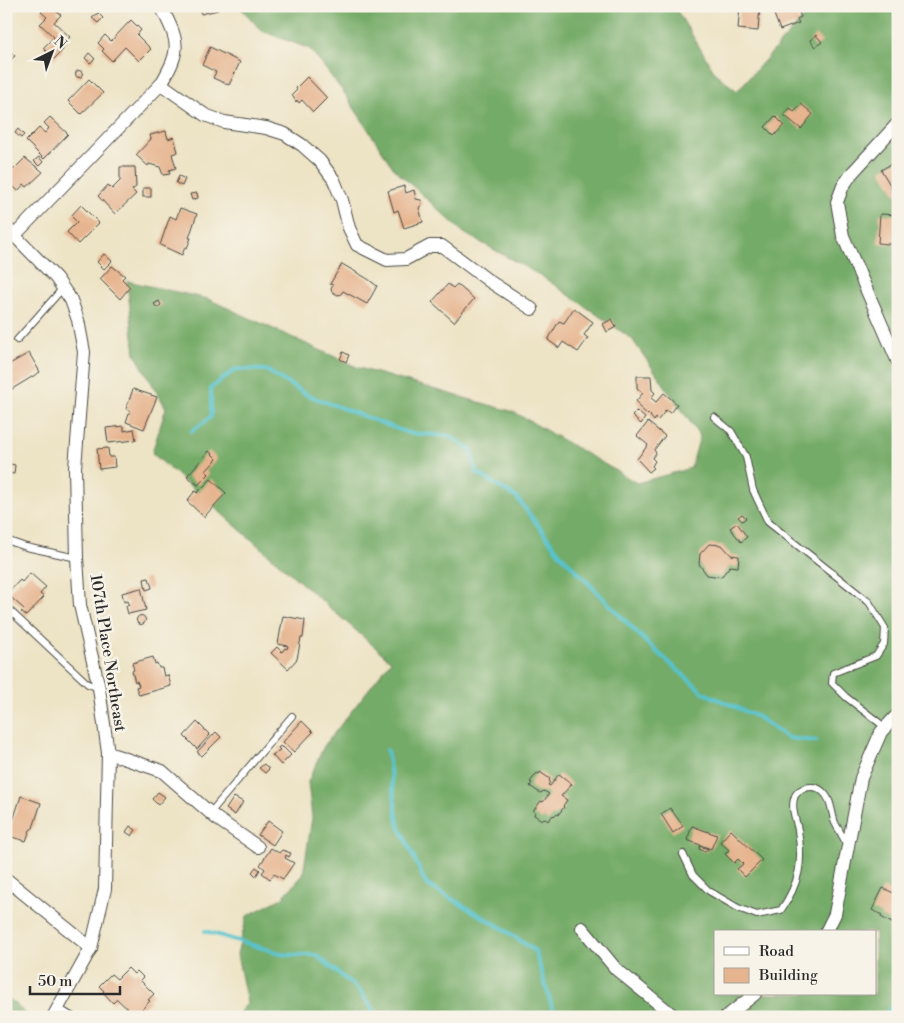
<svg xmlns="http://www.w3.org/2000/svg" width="904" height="1023" viewBox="0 0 904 1023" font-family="'Libre Bodoni',serif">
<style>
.forest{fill:#74ab68;stroke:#506b4a;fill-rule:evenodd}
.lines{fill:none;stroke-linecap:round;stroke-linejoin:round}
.stream{stroke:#56c3cd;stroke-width:4}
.building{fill:#e6b48e}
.service-casing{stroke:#484742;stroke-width:8}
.minor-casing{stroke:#484742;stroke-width:14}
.service{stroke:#fff;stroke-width:6}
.minor{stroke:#fff;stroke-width:12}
.labels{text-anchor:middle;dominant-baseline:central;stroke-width:5;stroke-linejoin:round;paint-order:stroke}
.street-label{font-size:16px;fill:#2b2b2b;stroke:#f7f3e8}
</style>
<rect width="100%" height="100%" fill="#f7f3e8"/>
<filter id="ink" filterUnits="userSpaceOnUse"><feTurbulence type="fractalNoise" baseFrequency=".02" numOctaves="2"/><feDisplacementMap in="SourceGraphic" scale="10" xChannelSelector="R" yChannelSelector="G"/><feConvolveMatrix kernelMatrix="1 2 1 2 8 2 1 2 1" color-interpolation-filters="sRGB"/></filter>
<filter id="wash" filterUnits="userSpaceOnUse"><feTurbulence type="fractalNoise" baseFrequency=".0096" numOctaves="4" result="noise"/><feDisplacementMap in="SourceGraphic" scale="20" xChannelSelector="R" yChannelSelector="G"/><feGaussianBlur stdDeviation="1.12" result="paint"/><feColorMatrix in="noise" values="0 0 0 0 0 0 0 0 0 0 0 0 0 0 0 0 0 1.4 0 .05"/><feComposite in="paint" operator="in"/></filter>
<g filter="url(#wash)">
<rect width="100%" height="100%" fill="#ede3c5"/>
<g class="forest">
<path d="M239,6h435l42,68 21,17 77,-85h84v1011h-662l11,-14 -10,-49 10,-38 35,-18 21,-23 9,-57 -4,-36 16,-36 67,-85 -239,-208 14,-45 -31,-54 -8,-73 81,18 151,69 155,44 123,71 54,-15 9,-32 -68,-97 -89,-62 -79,-44 -70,-64 -49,-75 -35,-45 -48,-18zM715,932h160v62h-160z"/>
<polygon points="6,996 29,1017 6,1017"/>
</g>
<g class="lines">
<g class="stream">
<polyline points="192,431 211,417 211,388 236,369 266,370 307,395 408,433 450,436 471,450 476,472 517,498 560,554 647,643 704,693 758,717 788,738 816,741"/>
<polyline points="387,750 398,823 426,884 502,928 535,951 555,1017"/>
<polyline points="205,931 286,955 316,955 359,990 378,1017"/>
<polyline points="884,1017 898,997"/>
</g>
</g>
<g id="blocks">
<g class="building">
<polygon points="46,6 62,6 57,12 61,15 54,22 70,37 61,47 63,50 54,59 43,48 54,37 40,24 47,17 41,12"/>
<polygon points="199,6 217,6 218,10 201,14"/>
<polygon points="740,6 760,6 758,31 738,29"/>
<polygon points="774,6 784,6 785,8 796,6 801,17 797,19 799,23 780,30 772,9 775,8"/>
<polygon points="98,13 103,18 98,23 92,18"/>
<polygon points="131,20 141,30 137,35 151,49 139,61 125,47 112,61 102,51 104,49 98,43 105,35 111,41"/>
<polygon points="816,35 822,42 815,47 810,40"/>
<polygon points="210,47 240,62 229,85 213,78 216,72 202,65"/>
<polygon points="9,50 15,56 9,61 6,59 6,53"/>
<polygon points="89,53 95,59 90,63 85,58"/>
<circle cx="79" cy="74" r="3.5"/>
<polygon points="307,77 327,98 313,112 302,100 299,103 297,100 296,102 292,95 297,90 296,88"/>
<polygon points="89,79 103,93 81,114 68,101"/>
<polygon points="801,104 813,114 801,129 784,115 790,108 794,112"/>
<polygon points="775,116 784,125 774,136 765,127"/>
<polygon points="50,117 68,134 44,159 26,141 39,128 45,133 49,128 44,123"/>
<polygon points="18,129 24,135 21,138 15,133"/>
<polygon points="166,131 168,139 174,137 178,152 172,154 176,168 169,170 170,174 163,175 160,167 149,164 148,166 136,155 151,139 150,135"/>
<polygon points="39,157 43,162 39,166 34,161"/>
<polygon points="25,158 43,172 27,187 24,184 18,191 6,179 6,177"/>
<polygon points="898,160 898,195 897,196 881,170"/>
<polygon points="120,167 135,167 136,187 132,190 136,194 115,214 98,196 108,185 112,189 120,181"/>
<polygon points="179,176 185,179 182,186 176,183"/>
<polygon points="404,186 406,193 414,190 416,199 421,200 422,204 419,208 423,222 404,228 398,210 394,212 388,191"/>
<rect x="143" y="188" width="8" height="9"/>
<polygon points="197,193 198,198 192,200 190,194"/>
<polygon points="81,205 99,223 78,244 67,232 77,222 71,216"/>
<polygon points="180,208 197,214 189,238 191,238 187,248 185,247 182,255 160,245 170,216 176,219"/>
<polygon points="880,214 898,215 898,245 878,243"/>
<polygon points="104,254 112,261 104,269 97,262"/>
<polygon points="342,264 368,279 377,286 367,304 343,291 341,294 338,295 332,292 331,289 333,285 330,284"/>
<polygon points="112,266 125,276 122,279 130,287 120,299 100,279"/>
<polygon points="448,284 453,288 457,284 474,299 454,322 432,302"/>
<polygon points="159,301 161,305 157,308 154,304"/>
<polygon points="574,308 593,322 584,335 588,338 578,352 563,342 559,348 548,340 559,321 564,323"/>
<polygon points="612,319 616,327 607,332 603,324"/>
<polygon points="343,352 349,355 346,362 340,359"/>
<polygon points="29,353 40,372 12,389 6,379 6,366"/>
<polygon points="637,376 651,376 652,390 655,393 651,398 656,402 664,393 677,404 670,413 666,410 658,420 656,418 654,421 650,416 651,415 649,413 648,415 638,406 639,404 636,401 643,393 637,388"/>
<polygon points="133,389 157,397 144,429 126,422 130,410 126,409"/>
<polygon points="637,411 645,418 641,424 632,416"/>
<polygon points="648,422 665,436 654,450 656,453 652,458 655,461 652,466 654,468 649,472 637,459 648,445 637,436"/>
<polygon points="124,426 124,431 134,429 136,440 108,443 106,428"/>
<polygon points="108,448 109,457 114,457 115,467 99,469 97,449"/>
<polygon points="209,451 217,459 206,471 209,474 198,485 187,476"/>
<polygon points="6,463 15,465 14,474 6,473"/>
<polygon points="211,479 226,493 204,517 187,501 195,491 197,493"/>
<polygon points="742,514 746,518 742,521 738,517"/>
<polygon points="737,523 747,537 741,542 730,528"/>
<polygon points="709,544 722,545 731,555 739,556 738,567 730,566 721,577 707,575 699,564 700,554"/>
<polygon points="30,573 46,587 40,594 44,597 26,616 21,612 24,609 7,594 20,580 22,582"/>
<polygon points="149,578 152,588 146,590 144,579"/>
<polygon points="141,588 146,610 128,614 126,606 129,605 128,601 124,602 122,593"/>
<circle cx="141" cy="620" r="4.5"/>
<polygon points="283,616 305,620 303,638 301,638 297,659 288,669 271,653 277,647 282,652 285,648 287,649 288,646 278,644"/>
<polygon points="153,657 155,664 157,663 159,668 162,668 164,676 168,675 171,686 139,695 136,687 139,686 137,681 135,682 132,671 134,670 132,663"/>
<polygon points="302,721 313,732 294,752 283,742"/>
<polygon points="197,722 210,735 197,749 184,736"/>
<polygon points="216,732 221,737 202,756 197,752"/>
<polygon points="280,746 282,748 283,747 291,755 281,765 272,755 280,750 278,748"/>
<polygon points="264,764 269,769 265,773 259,768"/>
<polygon points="540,772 550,779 549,781 550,782 548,785 550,786 559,774 572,784 561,796 567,800 563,806 564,807 558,815 556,814 554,816 553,815 548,821 544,818 542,820 534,815 535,812 533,811 541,801 543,802 549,794 544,791 540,793 530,786 532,783 530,782 537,773 539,774"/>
<polygon points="158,792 165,797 158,805 152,799"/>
<polygon points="21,796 41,803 33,828 30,830 26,841 8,836"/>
<polygon points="234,797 243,802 235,815 226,809"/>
<polygon points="670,808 683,826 673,833 661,814"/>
<polygon points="268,821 282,831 273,845 258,835"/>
<polygon points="130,826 136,830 132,836 126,832"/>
<polygon points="692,826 717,835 711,849 687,840"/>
<polygon points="731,830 762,860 745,877 737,869 743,864 738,859 734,863 725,854 729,850 720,842"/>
<polygon points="700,846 708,849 706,852 699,849"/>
<polygon points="271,848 279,853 282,850 291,853 289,857 286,855 285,858 294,863 283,879 274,874 270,879 262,873 265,869 260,865"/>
<polygon points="256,867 260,870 256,876 252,872"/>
<polygon points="883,888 898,895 898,911 892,923 881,917 882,915 872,910"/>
<polygon points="128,968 134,974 137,971 143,977 140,980 154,994 148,1000 150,1001 135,1016 117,999 113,1003 103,992 104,991 99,986 111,974 117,979"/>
</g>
</g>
</g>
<g filter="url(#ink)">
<use href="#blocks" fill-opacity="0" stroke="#484742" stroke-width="1"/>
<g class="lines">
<g class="service-casing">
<g id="service">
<polyline points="17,340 63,288"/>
<polyline points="714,417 731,431 746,457 753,490 768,522 869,602 885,628 884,644 876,656 833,673 832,683 846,697 886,728"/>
<polyline points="6,540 26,547 77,558"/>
<polyline points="6,607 88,684 99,688"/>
<polyline points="210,813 292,716"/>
<path d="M683,854l10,21 16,16 29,17 19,7 24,-5c19,-27 22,-48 17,-80 -2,-10 -7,-21 -4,-31 2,-11 19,-16 28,-8 10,8 9,21 13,32 4,7 8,14 11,20"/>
<polyline points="58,1008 73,1017"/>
</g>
</g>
<g class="minor-casing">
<g id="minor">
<polyline points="161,84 205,115 224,122 266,128 285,134 302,145 320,161 334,180 342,200 349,228 357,245 387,260 406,259 430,246 442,246 489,281 532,309"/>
<polyline points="898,123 853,172 843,186 837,202 843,236 898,362"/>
<polyline points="6,227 56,278 71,300 78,320 84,352 75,468 77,558 80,605 99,688 108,753 105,889 91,948 53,1017"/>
<path d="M15,235l146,-151c21,-36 18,-41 0,-78"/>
<polyline points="108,753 162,771 216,818 258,847"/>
<polyline points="6,879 91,948"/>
<polyline points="582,928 616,969 675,1017"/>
<polyline points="826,932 835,914 861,778 881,732 898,714"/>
<polyline points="726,1017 755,994"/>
</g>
</g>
<use href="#service" class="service"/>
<use href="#minor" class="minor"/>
</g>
</g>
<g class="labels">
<g class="street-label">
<text transform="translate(108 653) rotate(81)">107th Place Northeast</text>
</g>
</g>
<rect width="904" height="1023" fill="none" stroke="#f7f3e8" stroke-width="25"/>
<rect x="714" y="930" width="162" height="65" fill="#f7f3e8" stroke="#a5a39c"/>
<rect x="724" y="947" width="25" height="8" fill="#ffffff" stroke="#a5a39c"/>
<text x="759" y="956" font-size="15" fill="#2b2b2b">Road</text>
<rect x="724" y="968" width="25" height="15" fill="#e6b48e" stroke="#a5a39c"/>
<text x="759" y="980" font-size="15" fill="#2b2b2b">Building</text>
<g transform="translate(52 52) rotate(42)" stroke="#f7f3e8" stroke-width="4" paint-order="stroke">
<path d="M0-4L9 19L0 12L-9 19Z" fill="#2b2b2b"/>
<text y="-8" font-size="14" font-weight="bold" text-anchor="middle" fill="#2b2b2b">N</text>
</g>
<path d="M30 986v8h90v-8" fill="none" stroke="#2b2b2b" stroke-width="2.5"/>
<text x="38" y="986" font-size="15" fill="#2b2b2b" stroke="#f7f3e8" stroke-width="4" paint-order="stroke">50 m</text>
</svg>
